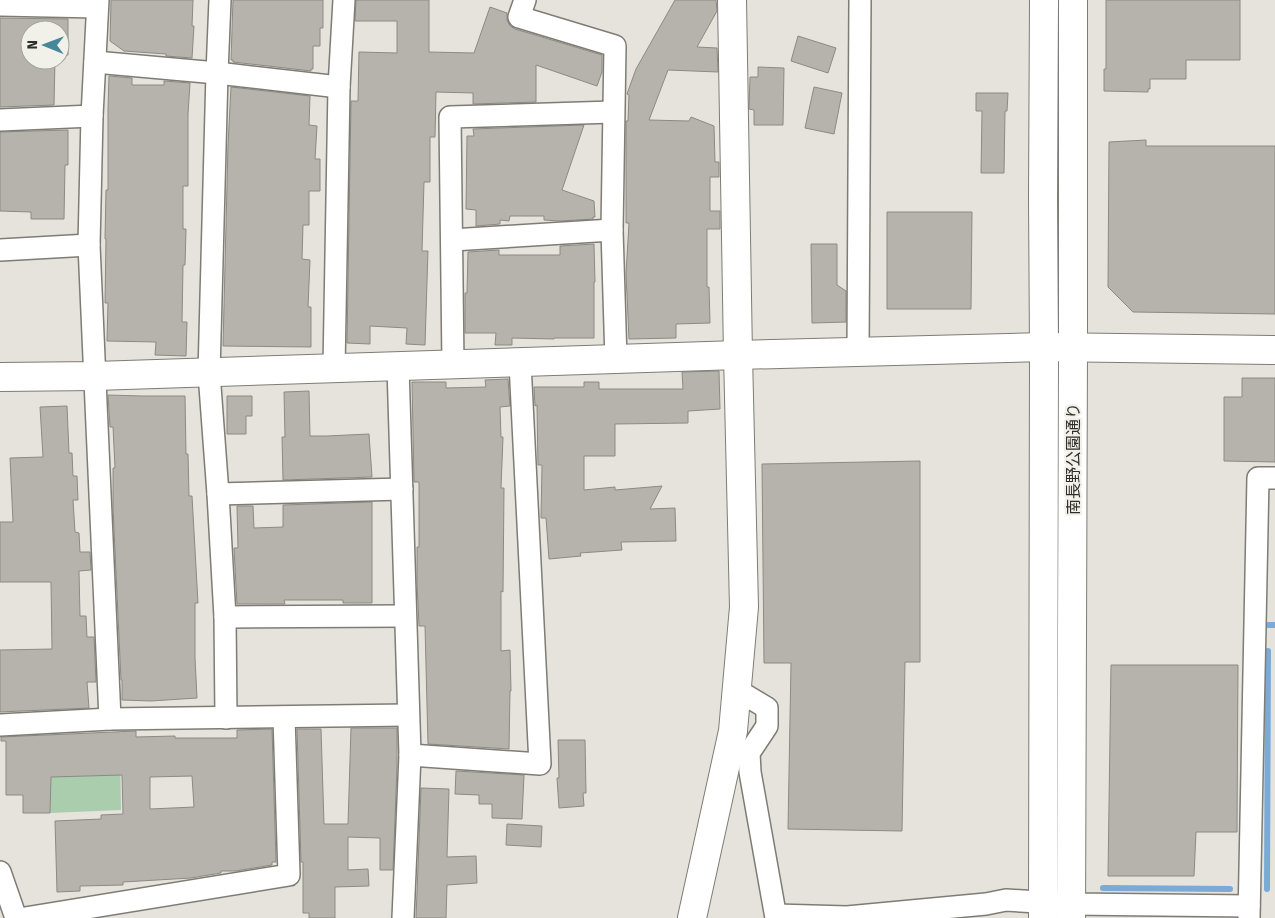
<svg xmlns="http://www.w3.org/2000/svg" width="1275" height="918" viewBox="0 0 1275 918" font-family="'Fira Sans','Noto Sans JP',sans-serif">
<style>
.green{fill:#aacdad}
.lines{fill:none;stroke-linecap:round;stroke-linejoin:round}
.stream{stroke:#7caad6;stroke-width:6}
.building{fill:#b5b3ac;stroke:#8c8a83;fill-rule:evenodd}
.minor-casing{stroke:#7e7c75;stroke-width:24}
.tertiary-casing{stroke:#7e7c75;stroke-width:30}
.minor{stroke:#fff;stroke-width:21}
.tertiary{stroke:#fff;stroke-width:28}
.labels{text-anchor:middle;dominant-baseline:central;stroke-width:4.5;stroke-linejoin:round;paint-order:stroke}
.street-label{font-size:16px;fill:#2d2d2a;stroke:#f2f1e9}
</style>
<rect width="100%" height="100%" fill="#e5e3db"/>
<polygon class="green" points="120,749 121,810 50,813 51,781 42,760"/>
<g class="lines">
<g class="stream">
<polyline points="1268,625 1275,625"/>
<polyline points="1103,888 1230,889"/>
<polyline points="1267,889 1268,651"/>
</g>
</g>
<g class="building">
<polygon points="111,0 193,0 192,26 194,26 192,58 166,56 166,54 124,51 110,41"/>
<polygon points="233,0 323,0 323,28 320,28 320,46 313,46 313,69 311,69 311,71 233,62 233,60 231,60"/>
<polygon points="356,0 429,0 429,52 474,53 490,7 507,13 507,20 510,26 515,29 602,55 602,72 597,86 536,65 536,102 473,104 473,93 436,92 435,137 430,137 430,182 424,182 422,251 428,251 425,345 406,344 407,328 370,326 370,344 347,343 351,101 358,101 359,52 397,53 397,21 355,21"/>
<polygon points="675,0 716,0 717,11 697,47 717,48 718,72 668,70 649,120 689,121 691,117 714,126 715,162 719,162 719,177 710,177 710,211 720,211 720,229 707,229 707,287 709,287 710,323 676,324 676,338 629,339 626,274 629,223 626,223 626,121 628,121 629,95 627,94 636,69"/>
<polygon points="1106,0 1240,0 1240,60 1186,60 1186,79 1150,79 1150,89 1148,89 1148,92 1104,91 1104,69 1106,69"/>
<polygon points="0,18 68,19 68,55 60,55 60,30 30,30 30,60 55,60 54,105 0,107"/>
<polygon points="798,36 836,48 828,73 791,61"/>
<polygon points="758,67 784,68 783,125 754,125 754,110 749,109 750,77 758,77"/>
<polygon points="109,76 132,78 132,85 164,85 164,81 190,83 188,114 188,186 183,186 183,229 186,229 185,265 183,265 182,322 187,322 186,356 155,355 156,342 107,341 108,303 105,303 106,239 105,239 106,190 108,190 108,110"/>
<polygon points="231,87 310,96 309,125 317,126 315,159 320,159 320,191 309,191 309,225 303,225 302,259 310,260 308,307 311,307 311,347 223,346 228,145"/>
<polygon points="814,87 842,93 834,134 805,128"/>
<polygon points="976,93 1008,93 1007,111 1005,111 1004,173 981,173 982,111 976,111"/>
<polygon points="584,125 562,190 594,201 595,217 593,217 593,219 560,221 544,220 544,216 510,216 509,221 500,220 500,224 476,226 476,210 466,209 467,136 474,136 473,129"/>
<polygon points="68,130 68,165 65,165 64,219 31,219 31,212 0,211 0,132"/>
<polygon points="1146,140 1146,146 1275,146 1275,314 1133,312 1108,287 1109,142"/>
<polygon points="887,212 972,212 971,309 887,309"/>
<polygon points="594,244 595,282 594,282 594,338 554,338 554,339 512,338 512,345 495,345 496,333 465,333 465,293 467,293 468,252 499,250 499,255 560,255 560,246"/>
<polygon points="811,244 837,244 837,285 846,291 846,322 812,323"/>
<polygon points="719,371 720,409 688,411 688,423 615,424 615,456 584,456 584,490 615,487 615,490 662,486 650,509 675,508 676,541 621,542 622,550 580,553 581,556 549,559 546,518 541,518 542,465 538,465 537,405 535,406 534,387 584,387 584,382 599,382 599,389 683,389 682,372"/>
<polygon points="1242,378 1275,378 1275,462 1224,461 1224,397 1242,397"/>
<polygon points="508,379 510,406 500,407 501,437 503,437 501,488 504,488 503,592 501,591 501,651 510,650 511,691 510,691 509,749 428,744 425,626 419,626 417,583 417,547 419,547 419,482 414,482 412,382 446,382 446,388 486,387 485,380"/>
<polygon points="309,391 310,436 327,436 369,434 372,477 283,480 282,437 285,437 284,392"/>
<polygon points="108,395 142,396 185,396 186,454 188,454 189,496 192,496 198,603 195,603 195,658 197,698 151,701 122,700 122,680 121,680 113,508 113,468 115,468 113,427 110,427"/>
<polygon points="227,396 252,396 252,416 246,416 246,434 227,434"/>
<polygon points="67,406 69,453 72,453 73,476 77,476 78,500 73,500 75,532 79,533 80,552 90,552 91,570 79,571 80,616 86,616 87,637 94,637 96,682 87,682 89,708 0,712 0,650 52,649 51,582 0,582 0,522 13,522 10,458 43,457 40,407"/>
<polygon points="920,461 920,662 905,662 902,831 788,829 791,663 764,663 762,464"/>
<polygon points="372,502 372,603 343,603 343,600 284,600 285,604 237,604 234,548 238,548 237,506 253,506 254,528 283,527 283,505"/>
<polygon points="1111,665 1238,665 1237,832 1196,832 1194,876 1108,876"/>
<polygon points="351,728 397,728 397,766 393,870 380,870 380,838 348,837 348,870 368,869 369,886 335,887 335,918 309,918 309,913 303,913 303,862 301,862 297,729 321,729 324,824 348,824"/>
<path d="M272,729l4,133h-4v3l-36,6h-15v2l-30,5 -68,4v3l-43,1v5l-23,1 -2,-71 46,-2v-4l22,-1 -1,-39 -71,2 -1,36h-27v-18h-17v-54h-5v-4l135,-6v6l39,-1v2h62v-8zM192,776l2,31 -44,2v-32z"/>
<polygon points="558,740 585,740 586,793 583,793 584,806 559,808 557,778 559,778"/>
<polygon points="456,771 524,775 522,819 492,818 492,804 479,804 479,795 455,794"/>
<polygon points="421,788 449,789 447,857 476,856 477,883 447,885 446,918 416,918"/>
<polygon points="507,824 542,826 541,847 506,845"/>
</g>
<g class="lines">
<g class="minor-casing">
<g id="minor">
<polyline points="98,0 92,116 89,245 110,719"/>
<polyline points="220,0 217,73 209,373 218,494 225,617 226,718"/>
<polyline points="525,0 519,17 615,46 612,230 616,360"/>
<polyline points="0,5 97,7"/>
<polyline points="95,62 217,73 339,87"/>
<polyline points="0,120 92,116"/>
<polyline points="452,240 612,230"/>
<polyline points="0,250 89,245"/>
<polyline points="858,352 860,0"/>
<polyline points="453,365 450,117 613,112"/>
<polyline points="398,367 410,755 403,918"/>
<polyline points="334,369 339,87 344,0"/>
<polyline points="218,494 402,489"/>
<polyline points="225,617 405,616"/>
<polyline points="737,690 767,708 767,726 749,753 750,772 776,918"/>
<polyline points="0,725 110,719 408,715"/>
<polyline points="410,755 540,764 520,363"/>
<polyline points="0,872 16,918"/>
<polyline points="776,915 847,917 986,904 1006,900 1071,904 1249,906"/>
<polyline points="25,918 289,875 284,717"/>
<polyline points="1249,918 1258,478 1275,478"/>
</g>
</g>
<g class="tertiary-casing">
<g id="tertiary">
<polyline points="0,377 95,376 738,355 1044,347 1275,350"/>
<polyline points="692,918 733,731 744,607 738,355 732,0"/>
<polyline points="1043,918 1044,347 1043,199 1044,0"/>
<polyline points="1071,918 1073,348 1073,0"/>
</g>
</g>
<use href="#minor" class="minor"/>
<use href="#tertiary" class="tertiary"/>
</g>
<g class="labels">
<g class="street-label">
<text transform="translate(1073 459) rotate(-90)">南長野公園通り</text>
</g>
</g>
<g transform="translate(45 45) rotate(271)"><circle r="24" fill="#f2f1e9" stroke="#a3a39d"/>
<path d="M0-4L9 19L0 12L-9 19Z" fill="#468899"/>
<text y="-8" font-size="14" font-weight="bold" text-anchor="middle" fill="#2d2d2a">N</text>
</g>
</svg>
